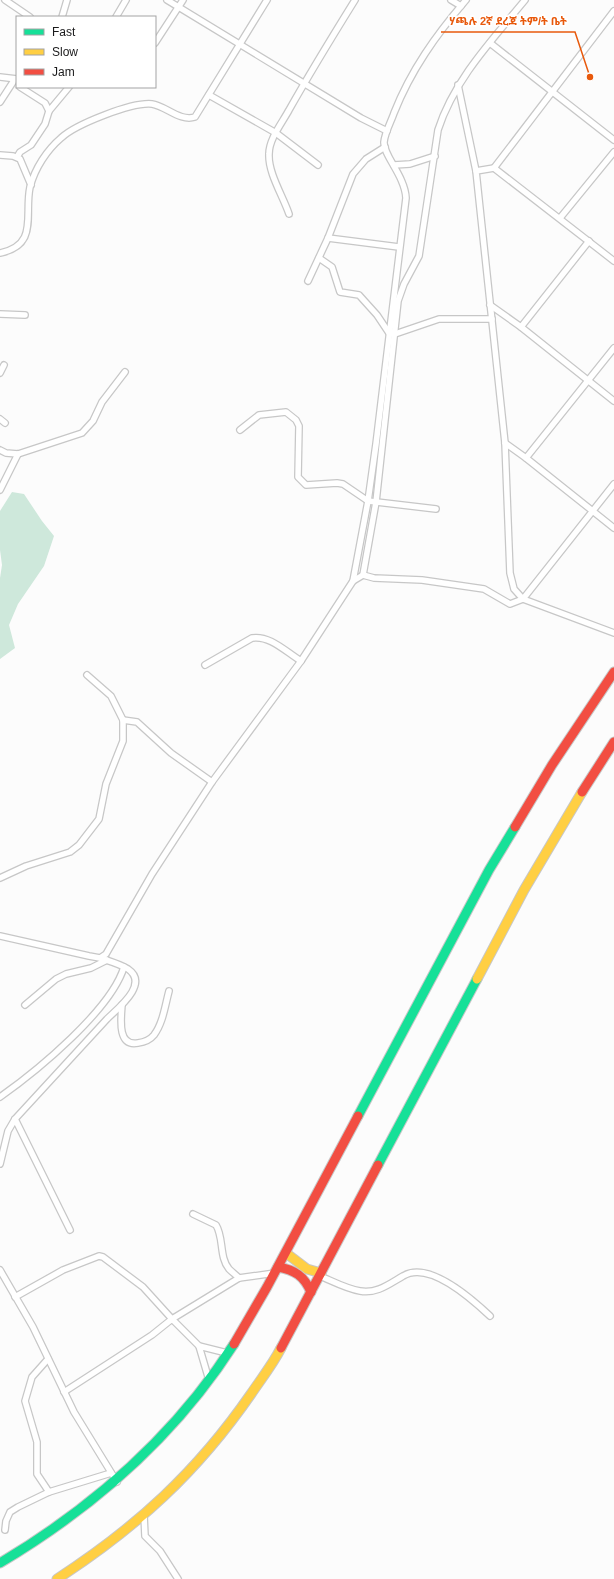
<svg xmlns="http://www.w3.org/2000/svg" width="614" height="1579" viewBox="0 0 614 1579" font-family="Arial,'Noto Sans Ethiopic',sans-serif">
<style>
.green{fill:#cee8db}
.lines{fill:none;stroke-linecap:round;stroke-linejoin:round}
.street-casing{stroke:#c7c7c7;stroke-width:8}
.fast-casing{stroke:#c7c7c7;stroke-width:11}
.slow-casing{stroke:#c7c7c7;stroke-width:11}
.jam-casing{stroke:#c7c7c7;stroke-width:11}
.street{stroke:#fff;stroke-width:5.5}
.fast{stroke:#16e098;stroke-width:9}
.slow{stroke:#ffcf43;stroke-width:9}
.jam{stroke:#f24e42;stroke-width:9}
.leader{fill:none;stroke:#e8590c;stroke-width:1.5}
.callout-dot{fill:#e8590c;stroke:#fff;stroke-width:1.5}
.callout-label{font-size:11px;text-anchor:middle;font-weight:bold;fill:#e8590c;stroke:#fff;stroke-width:3.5;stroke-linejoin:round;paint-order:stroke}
</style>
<rect width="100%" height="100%" fill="#fcfcfc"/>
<polygon class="green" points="12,492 24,494 42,521 54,536 44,566 18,604 9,625 15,648 0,659 0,578 2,565 0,550 0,511"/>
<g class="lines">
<g class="street-casing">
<g id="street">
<polyline points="5,0 30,17"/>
<polyline points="167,0 361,118 387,131"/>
<polyline points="451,0 461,6"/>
<polyline points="614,11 494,168 614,261"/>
<polyline points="62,17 67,0"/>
<polyline points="116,17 126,0"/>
<polyline points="155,43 183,0"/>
<polyline points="490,43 614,140"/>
<polyline points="0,77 17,79"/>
<polyline points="458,85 476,171"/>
<polyline points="209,95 276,133 318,165"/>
<polyline points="0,102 13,82"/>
<polyline points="49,111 69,87"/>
<polyline points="0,155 13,156 20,159 31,185"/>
<polyline points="17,157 20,152 31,145 45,124 49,111 45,103 20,87"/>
<polyline points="394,165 410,164 435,156"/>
<path d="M289,214c-6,-18 -21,-41 -20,-60 0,-15 13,-31 20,-44 21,-37 43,-73 66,-110"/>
<polyline points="560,218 614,152"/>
<polyline points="328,238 399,247"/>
<polyline points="589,241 521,327 614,401"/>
<path d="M0,253c39,-8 24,-38 30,-66 5,-19 17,-37 31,-49 15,-14 71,-36 91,-34 14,2 28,18 43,13l72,-117"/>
<polyline points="319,258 332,267 340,292 359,295 377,315 389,333"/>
<polyline points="308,281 328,238 353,174 366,159 385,147"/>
<polyline points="490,305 521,327"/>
<polyline points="0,314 25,315"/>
<polyline points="395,334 439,319 492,319"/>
<polyline points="614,348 526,458 614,528"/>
<polyline points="0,373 4,365"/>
<polyline points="0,419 5,423"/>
<polyline points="240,430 259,415 286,412 296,420 299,426 298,477 306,485 337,483 343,484 368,501 436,509"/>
<polyline points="505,443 526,458"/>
<polyline points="0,450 6,453 18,454 82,433 93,421 102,402 125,372"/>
<polyline points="614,484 523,599 614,633"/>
<polyline points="0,490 18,454"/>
<path d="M363,575l13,-73 22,-201 6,-17 15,-28 19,-126c16,-50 54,-90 87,-130"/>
<polyline points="353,581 363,575 374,578 422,580 484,589 510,604 523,599 514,589 510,573 505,443 476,171 494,168"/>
<path d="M205,665l47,-27c18,-3 34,14 49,23"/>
<polyline points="123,720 137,722 171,753 212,782"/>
<polyline points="0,878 26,866 70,852 79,845 99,819 106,784 123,741 123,720 111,696 87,675"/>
<path d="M0,936l89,20 11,2 6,-4 46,-80 60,-92 89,-121 52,-80 15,-80 8,-57 30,-246c-1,-22 -23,-43 -22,-56 1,-10 7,-20 10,-29 17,-43 42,-78 72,-113"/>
<polyline points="25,1005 56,979 66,974 91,968 107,960"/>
<path d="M122,1005c-1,13 -5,42 16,38 7,-1 12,-3 16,-8 9,-12 11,-29 15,-44"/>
<path d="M0,1097c37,-26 111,-87 124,-130"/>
<polyline points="15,1119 70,1230"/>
<path d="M0,1164l8,-33 7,-12 92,-100c10,-10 43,-35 21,-50 -8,-5 -19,-8 -28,-11"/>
<path d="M193,1214l23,11c8,13 3,32 13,44 3,3 7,6 10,9"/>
<polyline points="0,1270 33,1327 74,1412 117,1482"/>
<path d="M320,1276c12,5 27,13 40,15 17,3 29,-7 43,-15 26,-16 69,23 87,40"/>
<polyline points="15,1297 63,1270 99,1256 103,1257 143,1287 172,1319 239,1278 275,1273"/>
<polyline points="199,1346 209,1380"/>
<polyline points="48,1359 32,1377 25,1401 37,1442 37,1474 49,1492"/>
<polyline points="64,1392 152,1335 172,1319 199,1346 227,1353"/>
<polyline points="144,1515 145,1536 160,1551 178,1579"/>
<polyline points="5,1530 6,1521 10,1512 18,1507 49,1492 111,1473"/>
</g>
</g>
<g class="fast-casing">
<g id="fast">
<polyline points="358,1116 489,870 515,827"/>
<polyline points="378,1165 477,979"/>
<path d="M0,1563c94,-56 175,-127 234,-219"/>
</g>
</g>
<g class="slow-casing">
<g id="slow">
<polyline points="477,979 524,890 582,792"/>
<polyline points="286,1253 307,1269 321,1273"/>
<path d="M57,1579c80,-52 140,-107 194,-185 10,-15 22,-30 30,-46"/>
</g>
</g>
<g class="jam-casing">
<g id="jam">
<polyline points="582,792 614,742"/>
<polyline points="515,827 552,765 614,672"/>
<path d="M278,1267c17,3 26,9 33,25"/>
<polyline points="234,1344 267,1287 358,1116"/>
<polyline points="281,1348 378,1165"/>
</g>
</g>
<use href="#street" class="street"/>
<use href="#fast" class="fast"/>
<use href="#slow" class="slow"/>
<use href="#jam" class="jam"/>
</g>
<path class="leader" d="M590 77L575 32H441"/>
<circle class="callout-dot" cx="590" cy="77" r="4"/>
<g class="callout-label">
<text x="508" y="25">ሃጫሉ 2ኛ ደረጃ ትም/ት ቤት</text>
</g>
<rect x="16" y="16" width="140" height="72" fill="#ffffff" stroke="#a3a3a4"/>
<rect x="24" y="29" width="20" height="6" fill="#16e098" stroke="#a3a3a4"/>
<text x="52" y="36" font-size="12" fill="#1a1a1b">Fast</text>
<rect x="24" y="49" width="20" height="6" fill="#ffcf43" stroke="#a3a3a4"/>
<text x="52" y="56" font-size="12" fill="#1a1a1b">Slow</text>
<rect x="24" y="69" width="20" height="6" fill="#f24e42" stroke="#a3a3a4"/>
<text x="52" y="76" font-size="12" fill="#1a1a1b">Jam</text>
</svg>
